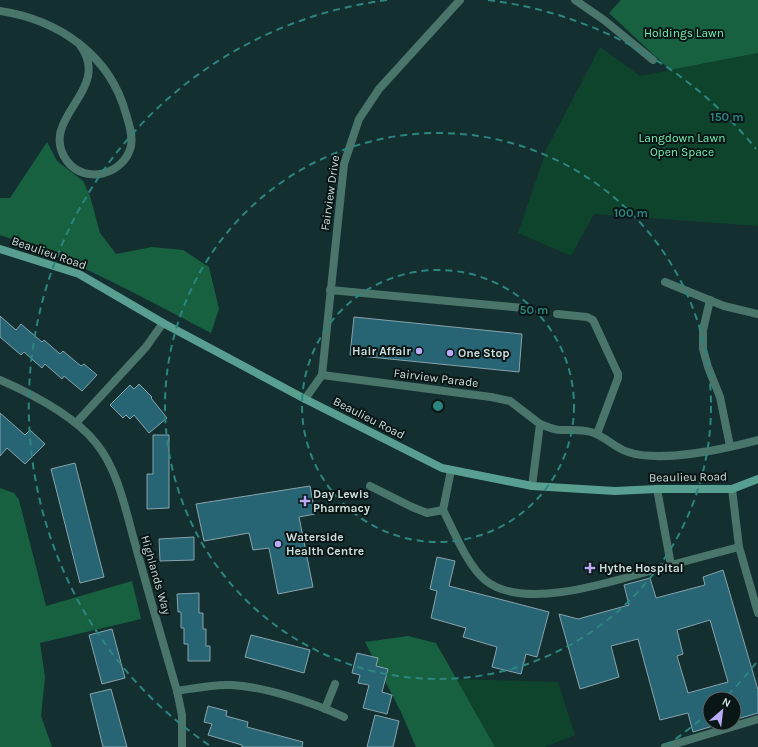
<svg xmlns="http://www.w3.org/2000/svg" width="758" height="747" viewBox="0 0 758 747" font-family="Karla,sans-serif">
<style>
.green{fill:#0e432c}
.forest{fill:#176141}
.building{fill:#276474;stroke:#88a4ac;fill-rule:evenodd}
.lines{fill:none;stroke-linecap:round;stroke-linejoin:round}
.lane{stroke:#4a756b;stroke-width:8}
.street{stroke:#4a756b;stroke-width:8}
.secondary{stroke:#589f90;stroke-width:8}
.ring{fill:none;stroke:#2c857f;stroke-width:2;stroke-dasharray:7 5}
.poi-dot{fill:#b9abf7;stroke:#0a1515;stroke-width:1.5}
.labels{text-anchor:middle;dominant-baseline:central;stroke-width:4;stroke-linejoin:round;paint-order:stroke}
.park-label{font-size:12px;fill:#77f2b5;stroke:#0a1515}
.street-label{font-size:12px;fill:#cedddd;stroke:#0a1515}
.poi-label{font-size:12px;font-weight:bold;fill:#cedddd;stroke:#0a1515;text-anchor:start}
.centre{fill:#2c857f;stroke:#0a1515;stroke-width:2}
.ring-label{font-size:12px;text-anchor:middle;font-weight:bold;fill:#2c857f;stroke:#0a1515;stroke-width:4;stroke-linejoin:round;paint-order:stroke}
</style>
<rect width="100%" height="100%" fill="#142f30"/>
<g class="green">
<polygon points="600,47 640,76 758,53 758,226 594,214 571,256 518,233 547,148"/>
<polygon points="456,679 558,682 575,735 545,747 495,747"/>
</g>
<g class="forest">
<polygon points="621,0 758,0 758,53 670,70 609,13"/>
<path d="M47,142l10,19 26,20 7,15 10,37 16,21 36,-7 31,3 26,17 10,42 -8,24c-69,-36 -137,-74 -211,-98v-37h10z"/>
<polygon points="0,488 14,493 19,500 46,606 132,581 141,619 40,643 45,677 41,716 52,747 0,747"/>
<polygon points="408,636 436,643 495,747 416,747 401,712 365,642"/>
</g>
<g class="building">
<polygon points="0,316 16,330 21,324 42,342 44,340 60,354 63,351 81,366 84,364 97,375 82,391 64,376 62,379 45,364 42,368 24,352 21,355 0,337"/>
<polygon points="354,317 522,334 519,372 350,355"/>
<polygon points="139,384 152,397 151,398 167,418 149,433 134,415 130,419 126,415 123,418 110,405 130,385 134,389"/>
<polygon points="0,413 25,435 30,430 45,444 25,464 7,448 0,456"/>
<polygon points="153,435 169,435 169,508 147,509 147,474 153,474"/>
<polygon points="75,463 104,577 80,583 51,469"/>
<polygon points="310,486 315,514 299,517 313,587 278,594 269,548 253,550 249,533 204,541 196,504"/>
<polygon points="194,537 194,560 160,561 159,539"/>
<polygon points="437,557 455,561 449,586 549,612 537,657 526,654 521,674 492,667 497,647 463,637 466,628 431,618 437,591 430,589"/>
<path d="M723,570l35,120v23l-24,7v-21h-24v24h13l-30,9 -5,-19 -28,7 -22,-81 -27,7 8,31 -39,12 -21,-75 19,5 51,-14 -5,-20 26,-7 6,20 49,-13 -2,-8zM710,620l18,62 -40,11 -11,-37 6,-2 -6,-24z"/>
<polygon points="199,593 199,613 203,613 203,629 206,629 206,646 210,646 210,661 188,661 188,644 184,644 184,628 181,628 181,612 178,612 177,594"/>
<polygon points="112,629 125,678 102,684 89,635"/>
<polygon points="251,635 310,650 304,673 245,657"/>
<polygon points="357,653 378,658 376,666 388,669 382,692 392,695 387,714 363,708 369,685 358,683 360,675 352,673"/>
<polygon points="111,689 127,747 103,747 90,694"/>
<polygon points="208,706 227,711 226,716 248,722 247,727 303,742 302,747 242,747 242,745 208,735 212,724 204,722"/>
<polygon points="375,715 399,721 393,747 367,747"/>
</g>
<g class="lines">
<g class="lane">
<polyline points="575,0 604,20 653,60"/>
<polyline points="330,290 523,308"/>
<polyline points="557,314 587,317 593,320 618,374 618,378 597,434"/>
<polyline points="370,486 412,507 427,513 443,510 451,470"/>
<path d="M443,510c11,21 24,55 42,70 41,34 140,-3 186,-15l-14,-76"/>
<polyline points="739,547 758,613"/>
<polyline points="671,565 739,547 732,489"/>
<polyline points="665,747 758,719"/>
</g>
<g class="street">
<path d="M0,11c59,9 110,44 126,103 3,10 7,21 5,32 -7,29 -46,39 -64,15 -31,-43 47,-70 13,-116"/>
<polyline points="665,282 724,306 758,314"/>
<polyline points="710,300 703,330 703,349 708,367 720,397 730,446"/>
<polyline points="322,375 491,397 510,401 540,424 532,486"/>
<path d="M0,380c32,14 74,36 96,63 23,28 30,70 40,104 13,48 27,96 41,144l5,24v32"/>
<polyline points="305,399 322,375 344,164 359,119 379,89 460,0"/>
<polyline points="76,423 146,347 163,323"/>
<path d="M540,424c6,2 14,6 20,6 11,0 20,-1 31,2 16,5 23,16 37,20 33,11 96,-3 130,-12"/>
<path d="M177,691c18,-3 37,-7 55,-6 34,2 82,18 112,32"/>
<polyline points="325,709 335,684"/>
</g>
<polyline class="secondary" points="0,249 79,274 163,323 305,399 442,468 532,486 615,491 657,489 732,489 758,479"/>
</g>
<g class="ring">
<circle cx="438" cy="406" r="136"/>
<circle cx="438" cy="406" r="273"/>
<path d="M756 663A409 409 0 0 1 725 698M709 712A409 409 0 0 1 667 745M209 745A409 409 0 0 1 388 0M488 0A409 409 0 0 1 756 149"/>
</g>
<g class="poi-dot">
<circle cx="419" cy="351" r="4"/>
<circle cx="450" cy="353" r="4"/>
<path d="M303 495h4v4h4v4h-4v4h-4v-4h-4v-4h4z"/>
<circle cx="278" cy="544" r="4"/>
<path d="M588 562h4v4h4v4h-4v4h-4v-4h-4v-4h4z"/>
</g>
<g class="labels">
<g class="park-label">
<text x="684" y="33">Holdings Lawn</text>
<text x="682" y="138">Langdown Lawn<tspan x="682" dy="14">Open Space</tspan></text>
</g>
<g class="street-label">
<text transform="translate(330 193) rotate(-82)">Fairview Drive</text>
<text transform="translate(49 253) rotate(19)">Beaulieu Road</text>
<text transform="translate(436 378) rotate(7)">Fairview Parade</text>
<text transform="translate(369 418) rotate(27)">Beaulieu Road</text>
<text transform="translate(688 477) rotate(-1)">Beaulieu Road</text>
<text transform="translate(156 575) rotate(74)">Highlands Way</text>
</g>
<g class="poi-label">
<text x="411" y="351" text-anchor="end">Hair Affair</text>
<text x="458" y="353">One Stop</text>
<text x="313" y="494">Day Lewis<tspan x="313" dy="14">Pharmacy</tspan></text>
<text x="286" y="537">Waterside<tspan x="286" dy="14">Health Centre</tspan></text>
<text x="599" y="568">Hythe Hospital</text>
</g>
</g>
<circle cx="438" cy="406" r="6" class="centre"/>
<g class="ring-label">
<text x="727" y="121">150 m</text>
<text x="631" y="217">100 m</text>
<text x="534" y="314">50 m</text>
</g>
<g transform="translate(722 711) rotate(28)"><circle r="19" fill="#0a1515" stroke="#586565"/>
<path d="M0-3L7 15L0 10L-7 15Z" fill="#b9abf7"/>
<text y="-6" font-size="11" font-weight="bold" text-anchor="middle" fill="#cedddd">N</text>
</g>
</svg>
